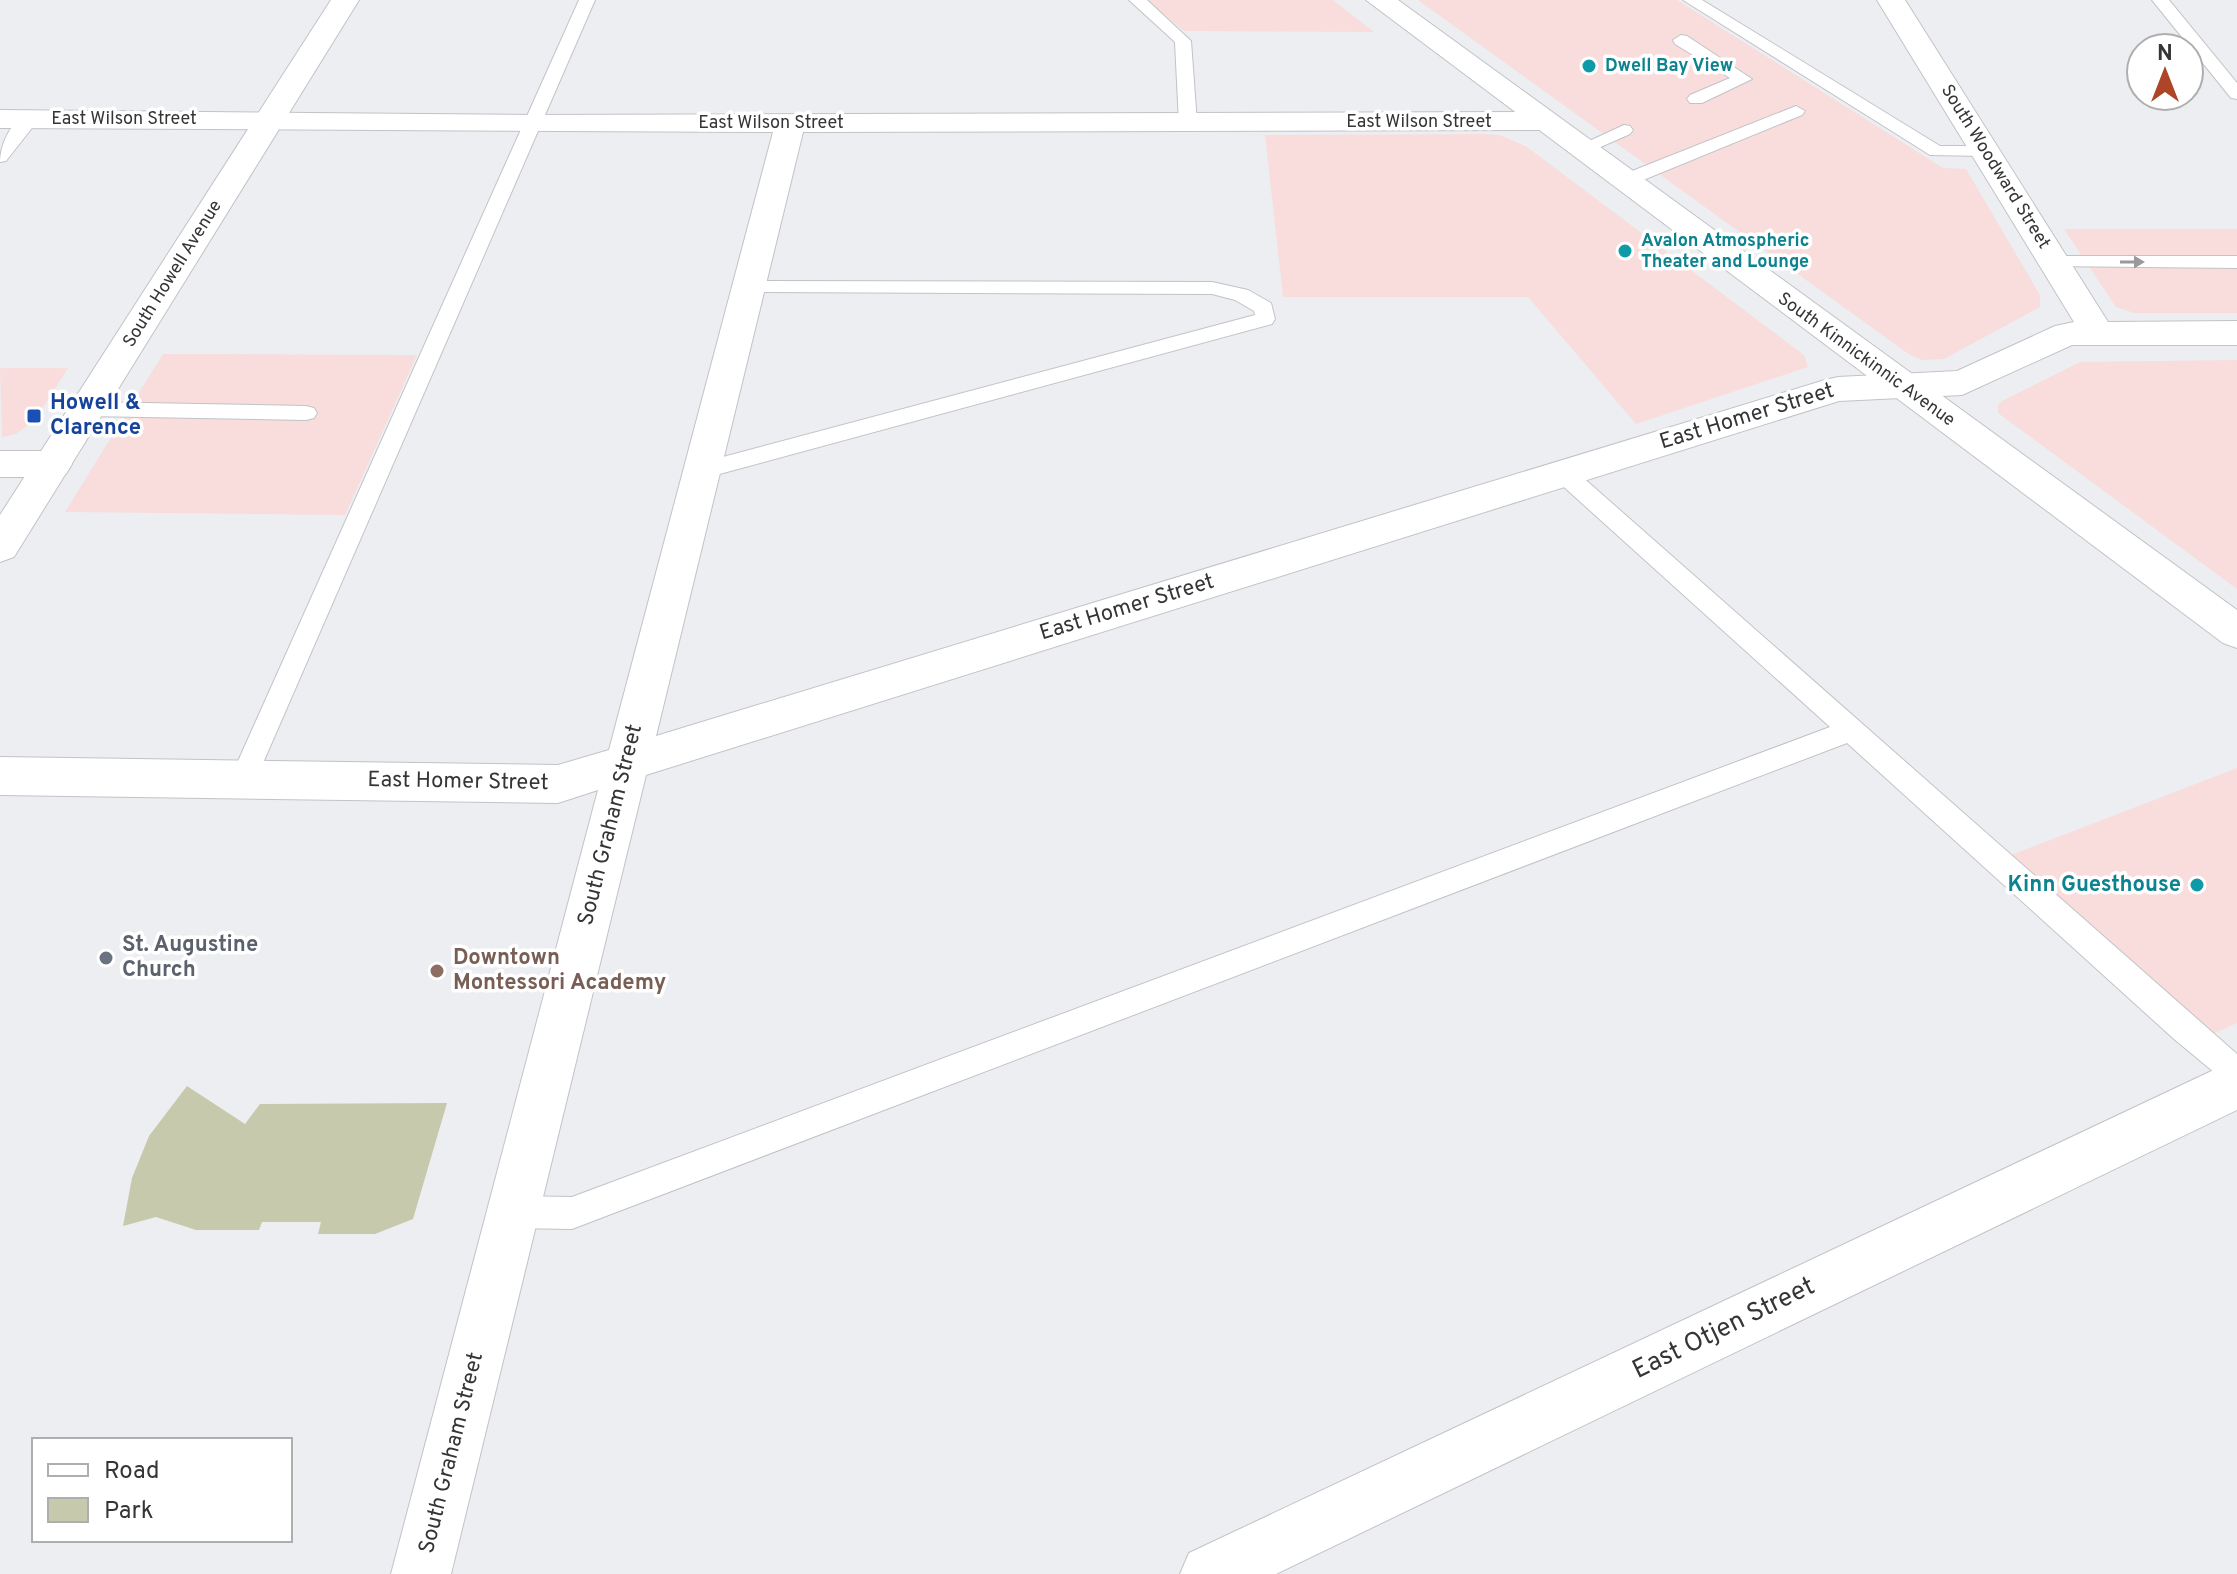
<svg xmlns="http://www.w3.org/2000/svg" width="2237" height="1574" viewBox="0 0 2237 1574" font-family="Overpass,sans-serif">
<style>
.commercial{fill:#f8dddc}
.green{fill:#c6c9ac}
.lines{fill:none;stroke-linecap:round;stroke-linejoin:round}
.service-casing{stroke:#c1c3c7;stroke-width:2}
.minor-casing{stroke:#c1c3c7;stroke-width:2}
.tertiary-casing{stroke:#c1c3c7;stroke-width:2}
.secondary-casing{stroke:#c1c3c7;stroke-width:2}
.service{fill:#fff;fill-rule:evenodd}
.minor{fill:#fff;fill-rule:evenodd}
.tertiary{fill:#fff;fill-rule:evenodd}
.secondary{fill:#fff;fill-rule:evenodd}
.oneway{fill:#9a9a9a}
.culture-dot{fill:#0f9aa8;stroke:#fff;stroke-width:3}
.transit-dot{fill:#1a4fb4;stroke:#fff;stroke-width:3}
.worship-dot{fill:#6b7280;stroke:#fff;stroke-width:3}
.education-dot{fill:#8d6e63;stroke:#fff;stroke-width:3}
.labels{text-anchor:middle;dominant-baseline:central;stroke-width:7;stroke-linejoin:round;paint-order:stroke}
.far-culture-label{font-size:18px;font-weight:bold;fill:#0d838f;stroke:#fff;text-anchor:start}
.far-street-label{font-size:18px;fill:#343536;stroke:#fff}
.transit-label{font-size:22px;font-weight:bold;fill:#164399;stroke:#fff;text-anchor:start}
.street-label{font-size:22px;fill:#343536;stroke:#fff}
.culture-label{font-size:22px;font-weight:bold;fill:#0d838f;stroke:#fff;text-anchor:end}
.worship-label{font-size:22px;font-weight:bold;fill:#5b616d;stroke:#fff;text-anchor:start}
.education-label{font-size:22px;font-weight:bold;fill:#785e54;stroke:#fff;text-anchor:start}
.near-street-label{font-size:26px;fill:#343536;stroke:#fff}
</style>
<rect width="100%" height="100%" fill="#eceef2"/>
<g class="commercial">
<polygon points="1147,0 1333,0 1374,32 1184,31"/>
<polygon points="1418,0 1677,0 1943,168 1966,169 2040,295 2040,307 1944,359 1922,360 1910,355"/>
<polygon points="1482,134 1500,135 1527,147 1804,355 1808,367 1636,424 1528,297 1283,297 1265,135"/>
<polygon points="2064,229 2237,229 2237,313 2134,313 2116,307"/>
<polygon points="163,354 417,355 345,515 65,512"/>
<polygon points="2237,360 2237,589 1998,413 1998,405 2002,401 2080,362"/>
<polygon points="0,368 68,368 35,420 16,434 2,437"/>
<polygon points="2237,768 2237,1023 2208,1036 2006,857"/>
</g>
<polygon class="green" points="187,1086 245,1124 260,1104 447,1103 413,1219 375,1234 318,1234 321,1222 262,1222 259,1230 196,1230 156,1217 123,1226 132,1178 149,1136"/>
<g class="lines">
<g class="service-casing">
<g id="service">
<polygon points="579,0 595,0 256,779 252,787 243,790 234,787 230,779"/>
<polygon points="1129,0 1147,0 1191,41 1197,123 1194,127 1182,127 1179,123 1175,42"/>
<polygon points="1683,0 1702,0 1940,146 1985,146 1994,151 1985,156 1930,155"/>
<polygon points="2152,0 2169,0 2237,83 2237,99 2231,98"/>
<polygon points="1681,35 1687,36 1752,79 1702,103 1690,103 1687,99 1690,95 1730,78 1675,44 1673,40"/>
<polygon points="1796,106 1805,111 1802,115 1631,185 1617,185 1615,181 1617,177"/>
<path d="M30,114l9,5 -33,42 -6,1c0,-17 11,-43 30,-48z"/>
<polygon points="1624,125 1630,126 1633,130 1630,134 1587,153 1575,153 1572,149"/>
<polygon points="2054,256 2237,256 2237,268 2047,266 2044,262"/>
<polygon points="748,281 1212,282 1248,290 1271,303 1275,319 1272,324 701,479 693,477 690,471 693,465 1255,315 1254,311 1235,300 1212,294 741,292 738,287 741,282"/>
<polygon points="87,402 306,406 314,408 317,413 314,418 306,420 87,416 79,414 76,409 79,404"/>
<polygon points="1563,465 1571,467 2237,1054 2237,1087 2227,1083 2174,1039 1847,743 572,1229 513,1228 502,1223 497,1212 502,1201 513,1196 572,1197 1830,727 1555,479 1552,473 1555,467"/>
</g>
</g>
<g class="minor-casing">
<g id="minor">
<polygon points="1877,0 1905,0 2108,322 2237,321 2237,345 2072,345 1962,395 1839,401 646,775 451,1574 391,1574 598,790 558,803 0,795 0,757 558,765 609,750 773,132 0,128 0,110 532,115 1543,112 1554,115 1558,121 1554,127 1543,130 803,132 656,736 1825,380 1838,377 1957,371 2055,326 2074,322"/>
<polygon points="0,451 53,451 66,454 72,464 66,474 53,477 0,477"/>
<polygon points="2237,1059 2237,1110 1276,1574 1180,1574 1189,1553"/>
</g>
</g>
<g class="tertiary-casing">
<polygon id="tertiary" points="331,0 359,0 14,557 0,562 0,515"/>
</g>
<g class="secondary-casing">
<polygon id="secondary" points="1366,0 1398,0 2237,610 2237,648 2223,643"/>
</g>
<use href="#service" class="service"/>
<use href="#minor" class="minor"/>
<use href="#tertiary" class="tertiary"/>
<use href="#secondary" class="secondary"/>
</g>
<defs><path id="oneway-solid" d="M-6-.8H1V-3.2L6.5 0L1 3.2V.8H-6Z" transform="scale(2)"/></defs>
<use class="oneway" href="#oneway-solid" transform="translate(2132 262)"/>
<g class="culture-dot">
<circle cx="1589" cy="66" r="8"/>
<circle cx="1625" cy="251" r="8"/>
<circle cx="2197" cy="885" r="8"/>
</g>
<rect class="transit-dot" x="26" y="408" width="16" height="16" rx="4"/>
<circle class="worship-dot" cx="106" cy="958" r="8"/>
<circle class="education-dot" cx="437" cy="971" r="8"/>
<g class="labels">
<g class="far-culture-label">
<text x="1605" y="66">Dwell Bay View</text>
<text x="1641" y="241">Avalon Atmospheric<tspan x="1641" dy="21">Theater and Lounge</tspan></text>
</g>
<g class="far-street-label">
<text x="124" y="119">East Wilson Street</text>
<text x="1419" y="122">East Wilson Street</text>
<text x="771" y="123">East Wilson Street</text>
<text transform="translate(1995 167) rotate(58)">South Woodward Street</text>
<text transform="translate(173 274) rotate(-58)">South Howell Avenue</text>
<text transform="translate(1866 360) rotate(36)">South Kinnickinnic Avenue</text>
</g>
<g class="transit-label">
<text x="50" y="403">Howell &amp;<tspan x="50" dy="25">Clarence</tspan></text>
</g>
<g class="street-label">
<text transform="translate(1747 417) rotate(-17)">East Homer Street</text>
<text transform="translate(1127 608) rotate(-17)">East Homer Street</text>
<text transform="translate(458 782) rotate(1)">East Homer Street</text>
<text transform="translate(611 825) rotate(-76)">South Graham Street</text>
<text transform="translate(452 1453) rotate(-76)">South Graham Street</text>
</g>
<g class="culture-label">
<text x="2181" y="885">Kinn Guesthouse</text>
</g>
<g class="worship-label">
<text x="122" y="945">St. Augustine<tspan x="122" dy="25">Church</tspan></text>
</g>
<g class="education-label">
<text x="453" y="958">Downtown<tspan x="453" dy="25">Montessori Academy</tspan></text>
</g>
<g class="near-street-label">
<text transform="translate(1724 1329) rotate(-26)">East Otjen Street</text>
</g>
</g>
<rect x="32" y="1438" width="260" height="104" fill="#ffffff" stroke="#aeaeaf" stroke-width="2"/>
<rect x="48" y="1464" width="40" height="12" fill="#ffffff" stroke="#aeaeaf" stroke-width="2"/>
<text x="104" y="1478" font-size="24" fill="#343536">Road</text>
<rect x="48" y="1498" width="40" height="24" fill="#c6c9ac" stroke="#aeaeaf" stroke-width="2"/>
<text x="104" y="1518" font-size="24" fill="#343536">Park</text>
<g transform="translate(2165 72)"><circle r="38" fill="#ffffff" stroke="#aeaeaf" stroke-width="2"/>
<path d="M0-6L14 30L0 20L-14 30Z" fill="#ad4526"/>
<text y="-12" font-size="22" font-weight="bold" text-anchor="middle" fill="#343536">N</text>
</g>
</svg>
